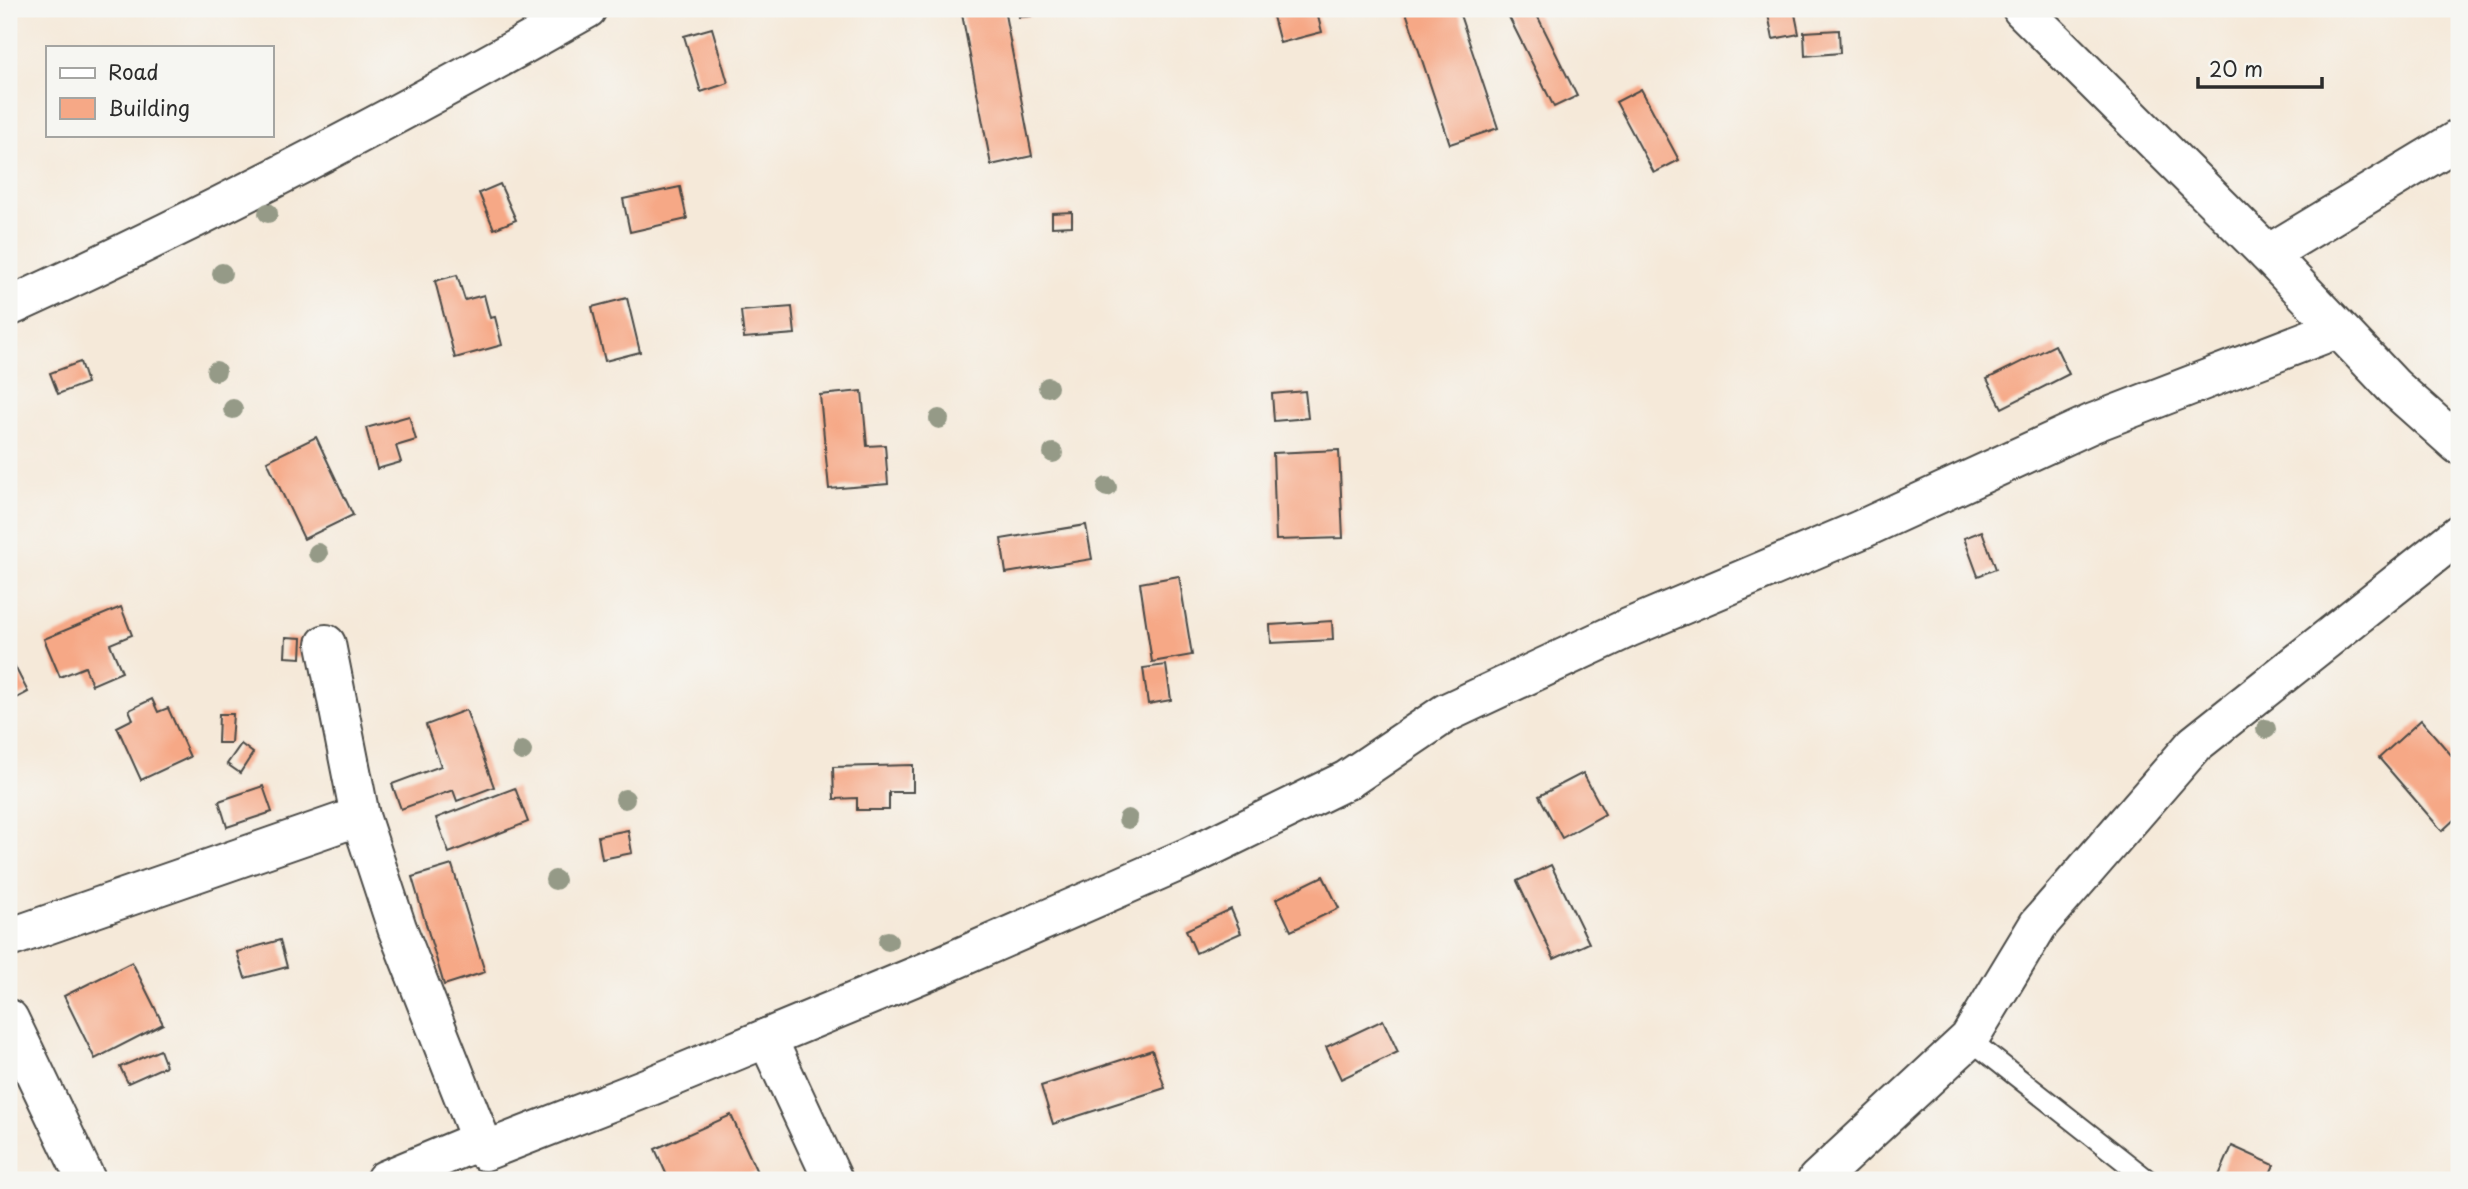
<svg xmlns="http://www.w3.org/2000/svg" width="2468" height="1189" viewBox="0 0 2468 1189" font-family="'Playpen Sans',sans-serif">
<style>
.building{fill:#f6a886}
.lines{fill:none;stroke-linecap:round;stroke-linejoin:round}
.lane-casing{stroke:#494845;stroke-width:23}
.street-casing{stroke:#494845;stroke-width:42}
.secondary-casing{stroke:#494845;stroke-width:42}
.lane{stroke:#fff;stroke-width:19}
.street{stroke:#fff;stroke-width:38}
.secondary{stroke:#fff;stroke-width:38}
.tree{fill:#959a87}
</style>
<rect width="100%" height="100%" fill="#f6f6f2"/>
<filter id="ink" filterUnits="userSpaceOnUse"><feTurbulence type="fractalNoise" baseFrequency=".0143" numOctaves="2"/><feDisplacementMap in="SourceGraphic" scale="14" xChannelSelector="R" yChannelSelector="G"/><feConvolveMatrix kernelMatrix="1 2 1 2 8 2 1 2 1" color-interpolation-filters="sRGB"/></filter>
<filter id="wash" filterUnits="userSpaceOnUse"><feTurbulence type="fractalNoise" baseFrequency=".00686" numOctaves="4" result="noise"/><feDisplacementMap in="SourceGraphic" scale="28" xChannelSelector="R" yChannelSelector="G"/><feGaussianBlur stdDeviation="1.57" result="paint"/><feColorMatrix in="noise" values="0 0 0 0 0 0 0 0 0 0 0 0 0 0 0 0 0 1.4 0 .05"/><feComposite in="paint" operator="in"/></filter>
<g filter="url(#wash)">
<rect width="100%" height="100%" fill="#f5e9d9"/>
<g id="blocks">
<g class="building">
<polygon points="961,9 1004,9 1032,156 991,165"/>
<polygon points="1018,9 1031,9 1031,16 1019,17"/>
<polygon points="1271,9 1316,9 1322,32 1280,43"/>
<polygon points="1405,9 1458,9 1498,128 1450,144"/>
<polygon points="1505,9 1534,9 1577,96 1554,107"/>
<polygon points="1767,9 1794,9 1799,34 1773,39"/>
<polygon points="712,28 728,83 701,92 684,36"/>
<polygon points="1839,30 1840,53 1805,56 1804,32"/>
<polygon points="1641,89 1679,160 1654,173 1616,102"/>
<polygon points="500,184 516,220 494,229 479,193"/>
<polygon points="680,187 687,219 630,232 623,199"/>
<polygon points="1072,212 1072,226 1052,227 1052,213"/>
<polygon points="457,275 465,300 484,295 490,318 495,317 502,345 455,358 435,281"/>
<polygon points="627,298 640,352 605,361 592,307"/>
<polygon points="792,307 795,334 744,338 741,311"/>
<polygon points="2055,345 2069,374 2002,408 1987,379"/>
<polygon points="80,362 87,383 58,394 50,373"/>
<polygon points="862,391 867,446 885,445 888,484 829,489 820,395"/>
<polygon points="1305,391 1308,418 1274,421 1272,394"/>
<polygon points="409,416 416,440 396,446 401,462 377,469 366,428"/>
<polygon points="316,437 353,515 304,539 267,461"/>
<polygon points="1339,450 1343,538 1276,540 1273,453"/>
<polygon points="1086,525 1092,559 1006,573 1001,539"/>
<polygon points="1982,531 1996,569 1978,576 1964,538"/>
<polygon points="1179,576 1192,655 1152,662 1140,583"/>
<polygon points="121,607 132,635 110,644 122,672 92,685 85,667 60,677 44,639"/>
<polygon points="1332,621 1333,640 1271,643 1270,625"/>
<polygon points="286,637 302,638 301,658 285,657"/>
<polygon points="12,661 28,692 9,702 9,663"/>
<polygon points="1166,665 1171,700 1148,704 1143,668"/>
<polygon points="152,699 158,712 168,708 190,757 141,780 117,727 133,719 129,710"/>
<polygon points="466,710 494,787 457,801 453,790 401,809 392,784 441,766 426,725"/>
<polygon points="219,714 233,714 231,743 218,743"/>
<polygon points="2421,720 2459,764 2454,771 2459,777 2459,815 2442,831 2379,758"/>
<polygon points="241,744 253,753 240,773 227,764"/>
<polygon points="913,765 913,792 889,792 889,810 857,810 857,798 834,799 833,767"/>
<polygon points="1583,773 1605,814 1562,838 1539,796"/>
<polygon points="263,786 272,812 227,827 219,801"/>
<polygon points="515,788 528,822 449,853 436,818"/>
<polygon points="628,830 632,853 602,859 598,836"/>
<polygon points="452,865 485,972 444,985 412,877"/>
<polygon points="1551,865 1589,943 1554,959 1517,881"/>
<polygon points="1323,876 1339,908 1291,931 1276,899"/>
<polygon points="1231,909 1241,933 1196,953 1186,930"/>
<polygon points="280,940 287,967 245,978 237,952"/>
<polygon points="132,962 163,1024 95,1059 64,996"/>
<polygon points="1383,1020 1398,1052 1341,1079 1326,1047"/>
<polygon points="160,1050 166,1066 128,1083 120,1067"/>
<polygon points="1152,1050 1165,1088 1053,1124 1041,1086"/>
<polygon points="731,1115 757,1172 738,1180 669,1180 655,1149"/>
<polygon points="2232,1146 2274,1165 2267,1180 2217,1180"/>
</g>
</g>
</g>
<g filter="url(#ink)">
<use href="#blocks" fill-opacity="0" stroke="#494845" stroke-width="2"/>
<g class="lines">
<g class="lane-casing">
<polyline id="lane" points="1969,1039 2148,1180"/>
</g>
<g class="street-casing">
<g id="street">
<polyline points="2268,254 2459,139"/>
<path d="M9,307c197,-90 389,-191 578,-298"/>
<polyline points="326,644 360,816 397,928 485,1151 651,1086 938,967 1189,857 1347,780 1446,713 1628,628 1860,530 2093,423 2337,329"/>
<polyline points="9,938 360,816"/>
<polyline points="9,1019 86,1180"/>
<polyline points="767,1038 833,1180"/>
<polyline points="385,1180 481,1140"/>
<polyline points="1817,1180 1969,1039 2038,925 2195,744 2459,534"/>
</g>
</g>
<g class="secondary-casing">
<polyline id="secondary" points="2022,9 2268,254 2394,387 2459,445"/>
</g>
<use href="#lane" class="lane"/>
<use href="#street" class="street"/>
<use href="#secondary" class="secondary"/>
</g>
<g class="tree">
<circle cx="268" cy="213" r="10"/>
<circle cx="222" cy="273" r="10"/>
<circle cx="216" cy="371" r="10"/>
<circle cx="1048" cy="387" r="10"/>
<circle cx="233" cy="409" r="10"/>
<circle cx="939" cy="419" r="10"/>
<circle cx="1053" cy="453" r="10"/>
<circle cx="1107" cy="487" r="10"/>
<circle cx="318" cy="553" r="10"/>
<circle cx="2266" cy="729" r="10"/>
<circle cx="522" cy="751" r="10"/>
<circle cx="625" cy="799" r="10"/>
<circle cx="1128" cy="819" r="10"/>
<circle cx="555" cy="880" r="10"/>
<circle cx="888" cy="941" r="10"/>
</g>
</g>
<rect width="2468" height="1189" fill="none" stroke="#f6f6f2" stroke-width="35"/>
<rect x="46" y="46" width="228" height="91" fill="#f6f6f2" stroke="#a5a5a2" stroke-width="2"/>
<rect x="60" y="68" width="35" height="10" fill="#ffffff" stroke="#a5a5a2" stroke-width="2"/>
<text x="108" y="80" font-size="21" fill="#2b2b2b">Road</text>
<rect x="60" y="98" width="35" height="21" fill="#f6a886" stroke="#a5a5a2" stroke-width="2"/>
<text x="108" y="116" font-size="21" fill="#2b2b2b">Building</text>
<path d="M2198 77v10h124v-10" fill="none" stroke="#2b2b2b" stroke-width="3.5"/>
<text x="2209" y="77" font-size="21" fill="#2b2b2b" stroke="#f6f6f2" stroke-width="5" paint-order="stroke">20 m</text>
</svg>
